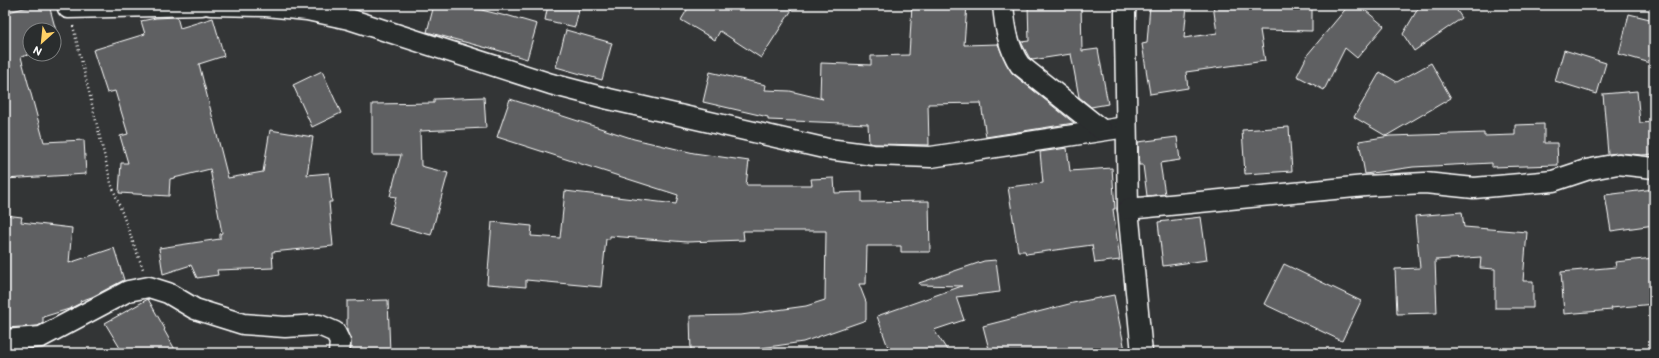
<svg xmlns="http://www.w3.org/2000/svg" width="1659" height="358" viewBox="0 0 1659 358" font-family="'Balsamiq Sans',sans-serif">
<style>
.building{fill:#5f6162;stroke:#fff}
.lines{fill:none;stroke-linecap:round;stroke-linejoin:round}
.street-casing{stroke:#fff;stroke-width:23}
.path{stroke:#fff;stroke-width:2.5;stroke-dasharray:1 3;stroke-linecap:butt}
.street{stroke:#2a2d2e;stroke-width:20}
</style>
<rect width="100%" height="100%" fill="#333536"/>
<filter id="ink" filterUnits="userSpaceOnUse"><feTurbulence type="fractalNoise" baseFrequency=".025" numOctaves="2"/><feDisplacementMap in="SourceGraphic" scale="8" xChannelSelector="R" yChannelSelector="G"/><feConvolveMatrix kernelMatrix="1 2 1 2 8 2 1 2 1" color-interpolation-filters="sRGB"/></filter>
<g filter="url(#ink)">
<g class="building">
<polygon points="35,5 49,5 59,42 54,43 54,30 30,30 30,49 26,50 28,55 21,57 44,142 84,140 86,174 5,179 5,13"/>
<polygon points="434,5 461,5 506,16 506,15 537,24 527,59 487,47 487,48 427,32"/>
<polygon points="548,5 580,5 575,27 545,20"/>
<polygon points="690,5 795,5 761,58 720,31 715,40 681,20"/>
<polygon points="912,5 967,5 964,45 998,44 1006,63 1013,74 1074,123 986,137 981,103 928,104 929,145 874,144 869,143 868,124 768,120 768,117 703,102 710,72 766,85 765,90 790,91 823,99 820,97 821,63 871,65 871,56 909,55"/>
<polygon points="1028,5 1081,5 1082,51 1098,49 1108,104 1091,107 1079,97 1071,54 1032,60 1029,57 1021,42 1029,41"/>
<polygon points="1150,5 1187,5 1184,38 1217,33 1213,5 1312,5 1312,31 1260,30 1265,61 1186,72 1188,88 1150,94 1142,44 1147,43"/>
<polygon points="1349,5 1359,5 1384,26 1357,58 1345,48 1324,90 1297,76 1308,54"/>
<polygon points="1420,5 1453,5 1462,18 1414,51 1403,34"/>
<polygon points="1629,14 1654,20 1654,64 1619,54"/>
<polygon points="177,17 180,28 213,18 224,56 199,64 228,178 263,172 270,130 313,137 307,175 329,173 332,202 329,202 333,246 272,252 273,268 217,270 218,275 197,278 191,265 163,274 159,248 220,239 220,234 222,233 210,169 170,179 169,196 119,193 121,163 128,163 120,136 128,134 115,91 107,93 93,50 145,34 141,21 156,18"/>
<polygon points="566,30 612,43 602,80 556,67"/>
<polygon points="1564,50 1606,63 1597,94 1555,81"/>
<polygon points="1431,63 1451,98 1386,136 1354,117 1380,72 1397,82"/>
<polygon points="322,71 341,113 312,127 293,85"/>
<polygon points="1637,91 1640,123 1654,122 1654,154 1642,155 1619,153 1608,154 1603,94"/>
<polygon points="484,97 486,128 420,131 421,166 448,173 431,235 389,224 396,197 390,196 401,155 372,155 372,104 434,103 434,99"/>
<polygon points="510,99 634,139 694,153 749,161 746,185 812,185 811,179 834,178 835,193 862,192 862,202 929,201 930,252 901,252 901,246 867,246 866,284 859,284 866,302 866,320 803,342 761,348 762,353 691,353 690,316 741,315 806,306 825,300 826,231 743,231 744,240 687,242 610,236 610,239 606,239 601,287 526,280 526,287 487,284 492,222 532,226 531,236 560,238 565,191 676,204 678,195 497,137"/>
<polygon points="1544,124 1544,143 1557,143 1558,165 1492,167 1492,163 1413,167 1365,174 1359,141 1390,136 1484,133 1484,136 1515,135 1515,125"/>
<polygon points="1289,127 1292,171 1245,174 1242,130"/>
<polygon points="1177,137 1180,160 1160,163 1165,194 1147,196 1143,165 1139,165 1138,142"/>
<polygon points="1067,148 1070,171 1112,168 1115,209 1113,209 1120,260 1095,263 1092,245 1026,254 1025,251 1018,251 1008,187 1043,183 1040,152"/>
<polygon points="1654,189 1654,225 1611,231 1605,195"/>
<polygon points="1462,212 1464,227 1527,232 1523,281 1533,281 1533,308 1495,308 1495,269 1480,268 1481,257 1435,260 1437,313 1397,314 1395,269 1420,268 1415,216"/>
<polygon points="5,215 22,217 21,222 72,228 69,263 114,248 124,280 92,297 80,301 81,303 69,309 43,317 43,323 38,326 5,328"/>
<polygon points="1201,217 1207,260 1163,266 1158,222"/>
<polygon points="1654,258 1654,304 1611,308 1612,310 1564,314 1561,272 1616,267 1615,262"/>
<polygon points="996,260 1000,292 956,297 964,320 934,330 949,353 890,353 877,316 962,286 920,285 919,283 984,261"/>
<polygon points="1284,264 1361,301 1342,341 1264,304"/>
<polygon points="1114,295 1125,350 1107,353 990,353 983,326 1073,303"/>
<polygon points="148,299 165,329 164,330 177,353 123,353 105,323"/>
<polygon points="388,300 390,353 351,353 351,343 347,331 347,301"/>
</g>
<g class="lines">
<g class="street-casing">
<g id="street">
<polyline points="210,5 266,6 307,10 349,19 551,84 609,99 828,149 873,155 931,157 1126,127"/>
<path d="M1003,5c2,21 5,43 17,60l82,65"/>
<polyline points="1126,5 1125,13 1125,33 1128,209 1142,353"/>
<polyline points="68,8 202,5"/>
<polyline points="1128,209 1365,186 1425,183 1474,188 1553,181 1586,170 1618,164 1654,168"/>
<polyline points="5,340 41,337 128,291 149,287 168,293 195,309 243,324 285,327 319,325 335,332 340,342 339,353"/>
</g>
</g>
<polyline class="path" points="73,26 111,183 143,269"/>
<use href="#street" class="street"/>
</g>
</g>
<rect width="1659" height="358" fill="none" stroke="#2a2d2e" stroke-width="20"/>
<rect x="10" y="10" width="1639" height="338" fill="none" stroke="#fff" stroke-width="1.5" filter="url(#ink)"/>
<g transform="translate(42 42) rotate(207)"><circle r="19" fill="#2a2d2e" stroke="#7f8182"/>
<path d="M0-3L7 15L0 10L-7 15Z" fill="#ffd166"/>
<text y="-6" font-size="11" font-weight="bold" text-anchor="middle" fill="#ffffff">N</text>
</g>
</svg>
